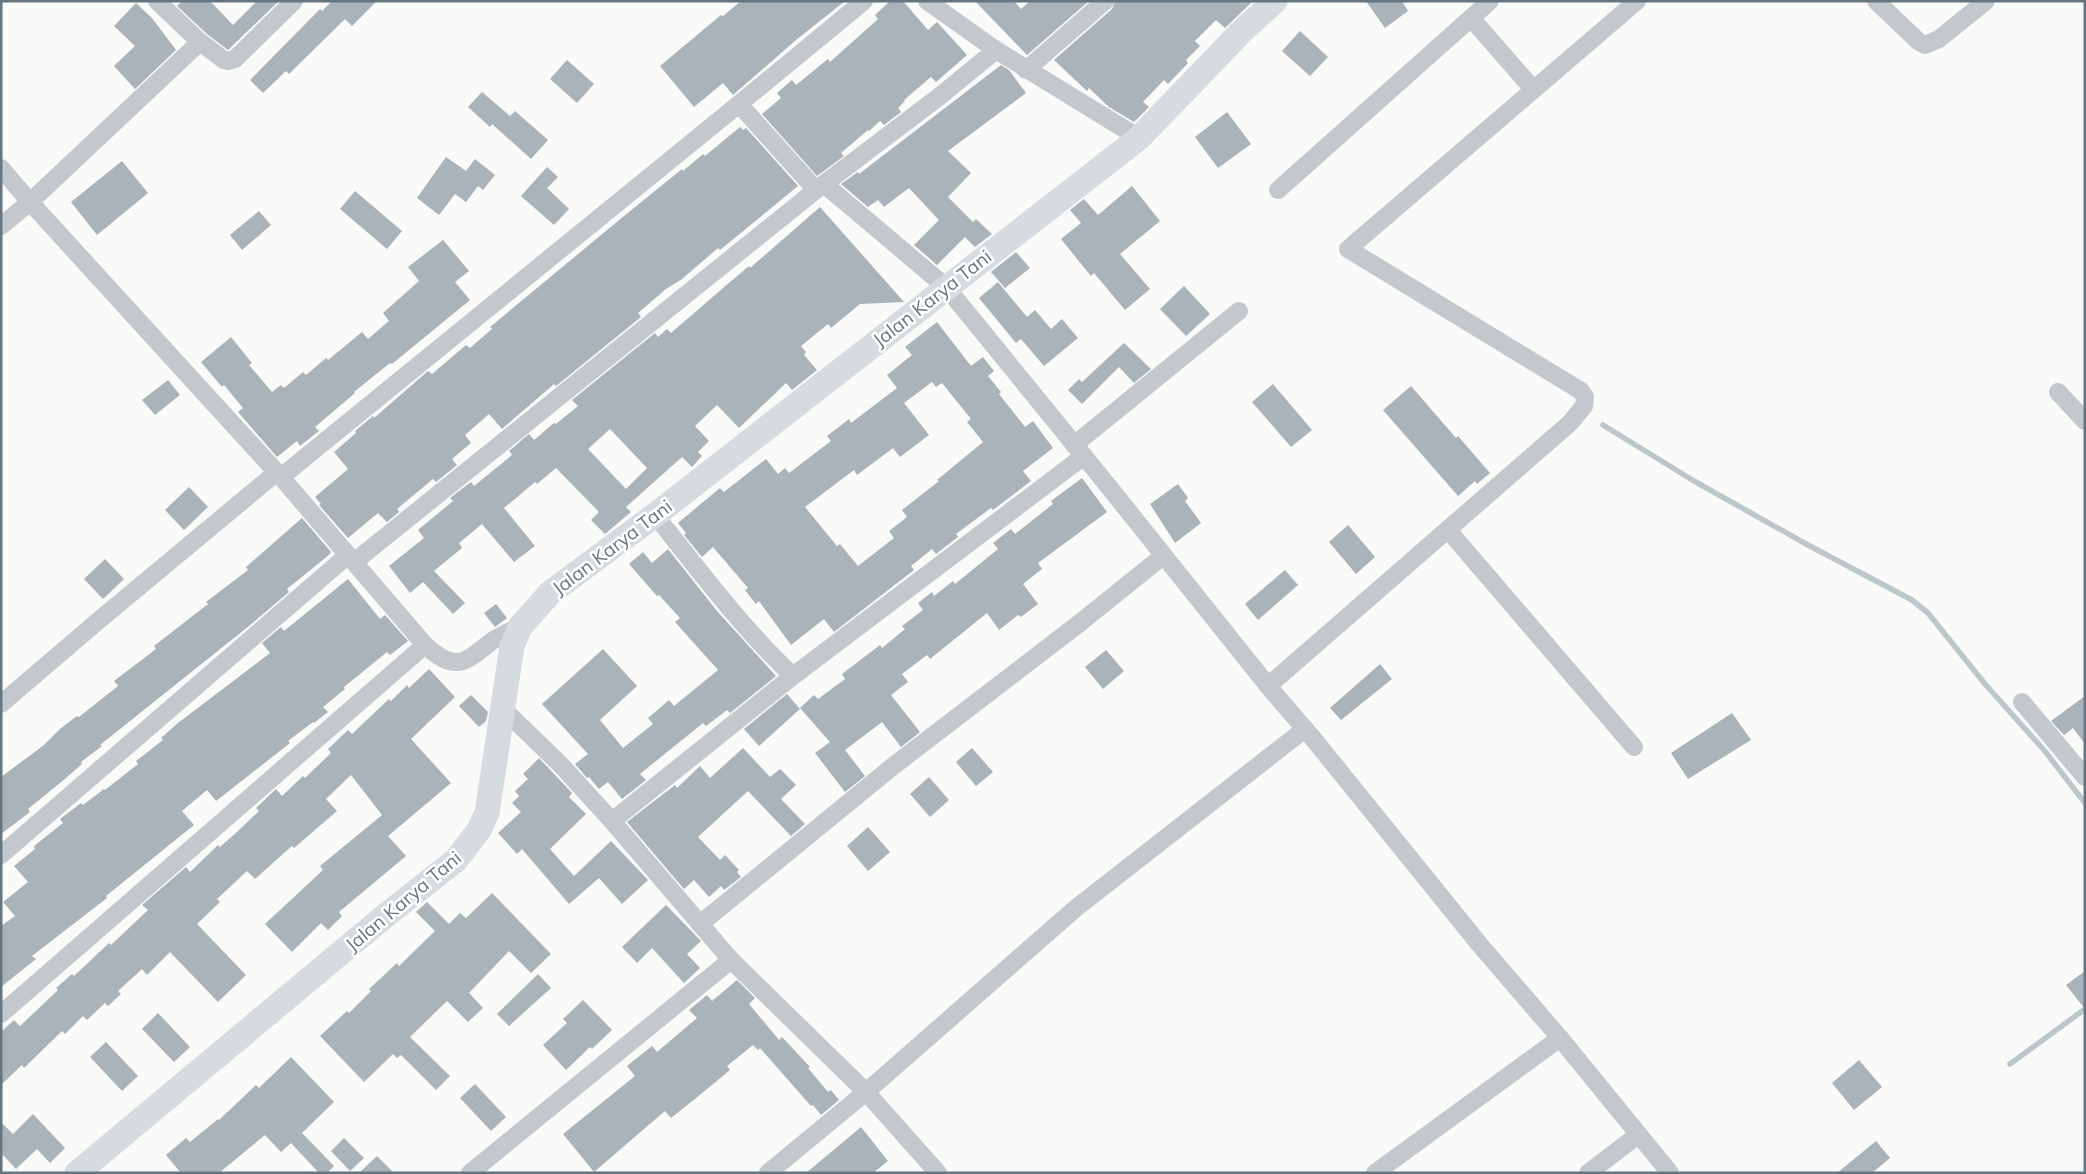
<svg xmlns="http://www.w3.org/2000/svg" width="2086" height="1174" viewBox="0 0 2086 1174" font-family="Mulish,sans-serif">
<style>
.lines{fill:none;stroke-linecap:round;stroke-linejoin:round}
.stream{stroke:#bbc7cb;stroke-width:5.5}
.building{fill:#aab3b9;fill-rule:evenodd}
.street{stroke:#c3c8cc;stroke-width:18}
.secondary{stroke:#d6dbdf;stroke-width:25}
.labels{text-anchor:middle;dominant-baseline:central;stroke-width:5;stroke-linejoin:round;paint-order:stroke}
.street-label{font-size:19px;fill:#657683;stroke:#fff}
</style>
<rect width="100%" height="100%" fill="#fafaf8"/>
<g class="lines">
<g class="stream">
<polyline points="1603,425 1694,481 1808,545 1912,600 1928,613 1985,684 2044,750 2085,803"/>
<polyline points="2010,1064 2085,1009"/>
</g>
</g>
<g class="building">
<polygon points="182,1 210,1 233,25 257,1 279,1 228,50 207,34 177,6"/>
<polygon points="332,1 377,1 352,26 345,19 289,74 286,71 263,93 250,80 320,9 322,11"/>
<polygon points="741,1 845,1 796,40 733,95 723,83 694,107 660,66 721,15 723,16"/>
<polygon points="890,1 903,1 928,30 937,22 967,55 936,82 931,77 904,100 905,101 898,108 901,112 884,125 880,121 869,131 868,130 841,153 844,156 817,176 762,114 781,98 777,93 792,80 796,85 828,59 830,62 878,19 875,15"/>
<polygon points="975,1 1014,1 1021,9 1030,1 1089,1 1027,55"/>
<polygon points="1115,1 1253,1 1225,28 1216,20 1195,41 1200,46 1186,60 1188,63 1168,84 1164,80 1143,102 1149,107 1134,122 1109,107 1089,88 1087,91 1054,60 1112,9"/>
<polygon points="1366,1 1402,1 1408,11 1385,28"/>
<polygon points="136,3 152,18 176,50 135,89 114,66 135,46 114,26"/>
<polygon points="1300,31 1328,57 1310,76 1282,51"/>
<polygon points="567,60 594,84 577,103 550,79"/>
<polygon points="1001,65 1009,70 1026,93 948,151 971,173 948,197 973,222 976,219 992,234 975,247 965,237 937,265 914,245 939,220 909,188 884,207 878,200 868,207 841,184 858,172 859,174"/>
<polygon points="482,92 510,116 515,111 548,140 531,159 492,124 490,127 468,107"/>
<polygon points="1227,112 1251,144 1218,168 1195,137"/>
<polygon points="740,127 743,130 746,128 798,186 720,250 718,248 682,279 666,289 638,313 641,317 556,386 554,384 502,429 489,414 465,435 471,443 452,459 457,465 436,482 433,479 397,509 399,512 387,522 378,513 348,538 319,505 321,504 315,497 348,469 334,452 356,433 355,431 373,416 374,418 428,371 432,374 466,345 470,348 492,329 490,327 624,216 682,169 683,171 703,154 705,156"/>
<polygon points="446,157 466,171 475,159 495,175 483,190 478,186 466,202 455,194 439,215 417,198"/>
<polygon points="122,161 148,193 97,235 71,202"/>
<polygon points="547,167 558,177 547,188 569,209 554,225 521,196"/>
<polygon points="1132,186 1160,221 1120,254 1150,289 1125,310 1094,273 1091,276 1061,239 1081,223 1070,210 1084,199 1098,215"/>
<polygon points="355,191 402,231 387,249 340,209"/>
<path d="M820,207l84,95 -44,2 -29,24 -3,-4 -27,22 5,6 -2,3 13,15 -25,20 -6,-7 -47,45 -22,-23 -22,21 14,15 -11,11 4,4 -10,11 -10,-10 -56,50 5,5 -26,22 -14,-14 8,-8 -43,-44 -19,16 -2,-2 -31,26 31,38 -21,16 -32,-38 -23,19 3,5 -28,23 31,32 -12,11 -30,-32 -13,11 -21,-27 35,-28 -6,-8 35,-29 -3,-3 21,-16 3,4 38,-31 -3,-4 20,-17 5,6 20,-17 2,1 22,-18 -6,-6 83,-67 3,4 9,-8 4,4 52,-45 26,-22 1,2zM610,429l37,39 -21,21 -38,-40z"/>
<polygon points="259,211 271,225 242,250 230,235"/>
<polygon points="443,240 469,271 455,282 470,300 392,364 390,363 354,392 355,393 315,427 319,431 300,446 297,441 277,457 238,412 243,408 224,385 222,387 201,362 231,337 252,363 249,365 272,392 281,385 284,388 303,372 306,375 326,358 328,360 362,332 368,339 389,321 383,313 419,281 408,267"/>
<polygon points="1016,252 1030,268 1005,288 991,272"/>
<polygon points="998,282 1027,317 1035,310 1051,329 1062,319 1078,338 1044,366 1021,339 1016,343 979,298"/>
<polygon points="1184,286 1210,314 1186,336 1160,309"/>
<path d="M937,322l34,44 12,-9 11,14 -6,5 13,16 -2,2 26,33 8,-6 20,27 -30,23 8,10 -38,29 -2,-2 -35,26 2,3 -22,17 -4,-5 -21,17 3,4 -80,62 -10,-13 -33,26 -32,-44 -3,3 -11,-14 3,-2 -35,-41 -11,10 -18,-22 2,-2 -8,-10 42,-35 4,4 42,-33 12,15 7,-6 4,5 42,-32 -4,-5 22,-17 2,4 46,-35 -10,-13 25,-20 -7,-8zM932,382l4,5 6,-4 29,36 -4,3 16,20 -46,38 2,1 -37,29 5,7 -18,14 5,7 -36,28 -18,-22 -3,2 -32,-39 49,-37 3,5 36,-27 7,9 29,-22 -25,-32z"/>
<polygon points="1124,343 1151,369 1134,383 1119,367 1082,404 1068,390 1079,379 1082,382"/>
<polygon points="168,380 180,395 155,415 142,400"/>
<polygon points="1273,384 1312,430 1291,447 1252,402"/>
<polygon points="1411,386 1456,438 1458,436 1490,473 1477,484 1475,481 1458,496 1383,410"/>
<polygon points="1082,478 1107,512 1038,563 1042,569 1023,584 1038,604 1021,617 1018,615 999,630 987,613 930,659 927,655 902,674 908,682 891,695 920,732 901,747 882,722 845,750 865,776 845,792 815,753 830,742 800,708 814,695 818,699 845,679 842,674 880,645 882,648 905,629 902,626 923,610 918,603 932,592 934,596 953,581 955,584 998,549 993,543 1011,529 1015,534 1053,504 1051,501"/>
<polygon points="1178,484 1188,498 1185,501 1201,523 1175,543 1150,504"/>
<polygon points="189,487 208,507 184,530 165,510"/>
<polygon points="302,518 331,552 330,554 287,589 289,592 249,626 100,745 102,746 81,762 82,764 66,778 28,809 30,812 1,834 1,777 44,745 60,729 77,716 79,717 118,686 114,681 156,649 154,646 208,604 206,602 248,570 246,567"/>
<polygon points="1348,525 1375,557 1356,574 1329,542"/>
<polygon points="668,549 717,611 776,676 730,713 727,710 706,726 703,723 640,774 646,780 622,799 608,782 599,789 589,777 587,778 575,764 588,754 542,704 603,649 637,686 600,720 623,748 653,724 648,718 669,700 674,706 718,670 675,622 680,618 659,595 657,596 629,564 643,552 652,563"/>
<polygon points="105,559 124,579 103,599 84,579"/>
<polygon points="1285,570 1298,585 1258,620 1245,604"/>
<polygon points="348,579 380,619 385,615 408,641 390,655 387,652 344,687 345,689 323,707 328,712 314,723 313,722 288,741 290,743 216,801 207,790 182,811 194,825 106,896 107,898 32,956 36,959 1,987 1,926 15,916 3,902 28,882 14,866 35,849 34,846 63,823 60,819 81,803 83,805 104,789 105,790 138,764 136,761 163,740 161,738 178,723 270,653 262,643 281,627 284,631"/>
<polygon points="496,604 507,618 495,627 484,613"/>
<polygon points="1106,650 1124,671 1103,689 1085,667"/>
<polygon points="1380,664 1392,679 1341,720 1330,708"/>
<polygon points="429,669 455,697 411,739 451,783 388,836 406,856 339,912 342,916 328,930 321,923 292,952 265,924 323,870 320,866 382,815 351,775 326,799 337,811 294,848 292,846 255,879 247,871 217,899 220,902 197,924 246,975 218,1002 170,952 147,975 142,969 118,991 121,994 108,1006 105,1003 87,1020 83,1016 65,1034 62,1031 24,1068 22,1065 1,1085 1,1032 14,1020 20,1026 58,990 56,988 72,974 74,976 109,943 111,945 148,910 142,905 186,867 190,872 218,845 220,847 238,831 259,811 256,808 276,789 282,796 303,776 305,778 331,753 328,749 348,730 352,734 389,699 391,701 407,685 409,688"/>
<polygon points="787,694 800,709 759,746 744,729"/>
<polygon points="471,695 488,712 486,721 479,727 459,706"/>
<polygon points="2085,696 2085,744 2073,728 2064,735 2051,721"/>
<polygon points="1732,713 1751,740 1688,779 1671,753"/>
<polygon points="743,748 770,777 780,769 796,785 781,799 805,824 791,836 748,791 698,837 720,860 725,855 739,870 737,872 741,877 724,890 721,886 709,897 694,880 684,889 627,822 675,785 677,788 700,766 710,778"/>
<polygon points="972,748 993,772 976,786 956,762"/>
<polygon points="539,758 572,793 569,797 586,814 550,849 574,876 611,841 648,880 622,904 599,878 569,904 522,849 517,854 498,833 521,812 512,803 519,796 515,791 528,779 523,774"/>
<polygon points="929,777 949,800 930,817 910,794"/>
<polygon points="868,827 890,852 868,871 847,846"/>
<polygon points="492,893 551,954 531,973 509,951 469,993 483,1008 468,1022 447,1001 410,1037 450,1076 436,1090 401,1055 397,1058 393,1054 364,1082 320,1036 347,1011 349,1013 371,991 369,989 397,963 399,966 435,931 416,912 427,902 449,924 460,913 466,918"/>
<polygon points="666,905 701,941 687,954 700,968 684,983 652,948 637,963 622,947"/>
<polygon points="2085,971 2085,1009 2066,985"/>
<polygon points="538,974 551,988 509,1026 497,1014"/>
<polygon points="737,980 755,998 749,1004 779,1040 782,1037 810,1067 808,1068 828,1092 831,1090 839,1100 821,1115 813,1105 811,1106 760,1048 758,1050 753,1045 727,1066 730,1070 701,1094 671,1118 665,1111 594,1172 563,1134 635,1076 627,1066 652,1046 657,1052 697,1018 689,1010 707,995 712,1001"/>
<polygon points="583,1000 612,1030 592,1049 590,1047 566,1070 543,1045 567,1023 563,1019"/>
<polygon points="158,1013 190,1047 174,1062 142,1029"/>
<polygon points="106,1042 138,1076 122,1091 90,1057"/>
<polygon points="291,1057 334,1102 302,1133 334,1166 327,1173 319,1173 291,1143 281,1152 265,1135 219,1173 181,1173 166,1155 186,1138 190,1142 218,1119 219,1120 256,1085 259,1088"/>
<polygon points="1859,1060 1882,1087 1854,1110 1832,1083"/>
<polygon points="475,1084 506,1117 491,1131 460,1098"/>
<polygon points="33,1114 65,1148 50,1163 37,1149 16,1169 1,1153 1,1122 13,1134"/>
<polygon points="861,1127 888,1161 873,1173 806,1173"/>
<polygon points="344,1138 364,1158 350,1171 331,1151"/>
<polygon points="1876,1141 1890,1158 1872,1173 1837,1173"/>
<polygon points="377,1156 394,1173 359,1173"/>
</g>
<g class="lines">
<g class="street">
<polyline points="157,1 200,42 224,60 228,61 235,59 294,1"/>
<polyline points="927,1 996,50"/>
<polyline points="1876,1 1919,42 1925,45 1939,39 1986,1"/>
<polyline points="1471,18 1533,89"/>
<polyline points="1026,70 1105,1"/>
<polyline points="1,168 30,202 281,477 425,645"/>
<polyline points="824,184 946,287 1109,487 1268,686 1311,736 1480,945 1560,1038 1670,1173"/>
<polyline points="816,190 739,104 864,1"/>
<polyline points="1278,190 1490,1"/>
<polyline points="1,226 30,202 200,42"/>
<polyline points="2058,392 2085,421"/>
<polyline points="1074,445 1239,311"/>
<polyline points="281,477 739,104"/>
<path d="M655,515c43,54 87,113 138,161l291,-220"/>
<polyline points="1448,530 1634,747"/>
<polyline points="354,562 816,190 940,96 996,50 1139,138"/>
<polyline points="1268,686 1570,423 1584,406 1585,397 1581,391 1348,249 1637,1"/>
<polyline points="2022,702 2085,777"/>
<polyline points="1,704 98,621 277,472"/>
<polyline points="502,708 560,764 612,821 731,960 866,1092 938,1173"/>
<polyline points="612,821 793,676"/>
<polyline points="1,855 348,555"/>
<polyline points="700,924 892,767 1081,622 1163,556"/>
<path d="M1,1014l424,-369c31,28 39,18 67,-4 9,-6 18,-10 28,-14"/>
<polyline points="470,1173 731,960"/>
<polyline points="768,1173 866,1092 1076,908 1305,729"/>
<polyline points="1375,1173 1560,1038"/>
<polyline points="1588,1173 1638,1135"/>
</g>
<polyline class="secondary" points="77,1173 385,916 456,860 479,830 487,813 512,646 520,627 550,593 655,515 1139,138 1242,31 1275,1"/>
</g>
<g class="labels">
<g class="street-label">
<text transform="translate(932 298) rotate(-38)">Jalan Karya Tani</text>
<text transform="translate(612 547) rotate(-37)">Jalan Karya Tani</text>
<text transform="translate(403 901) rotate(-40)">Jalan Karya Tani</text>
</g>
</g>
<rect width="2086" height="1174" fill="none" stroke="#657683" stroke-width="5"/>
</svg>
